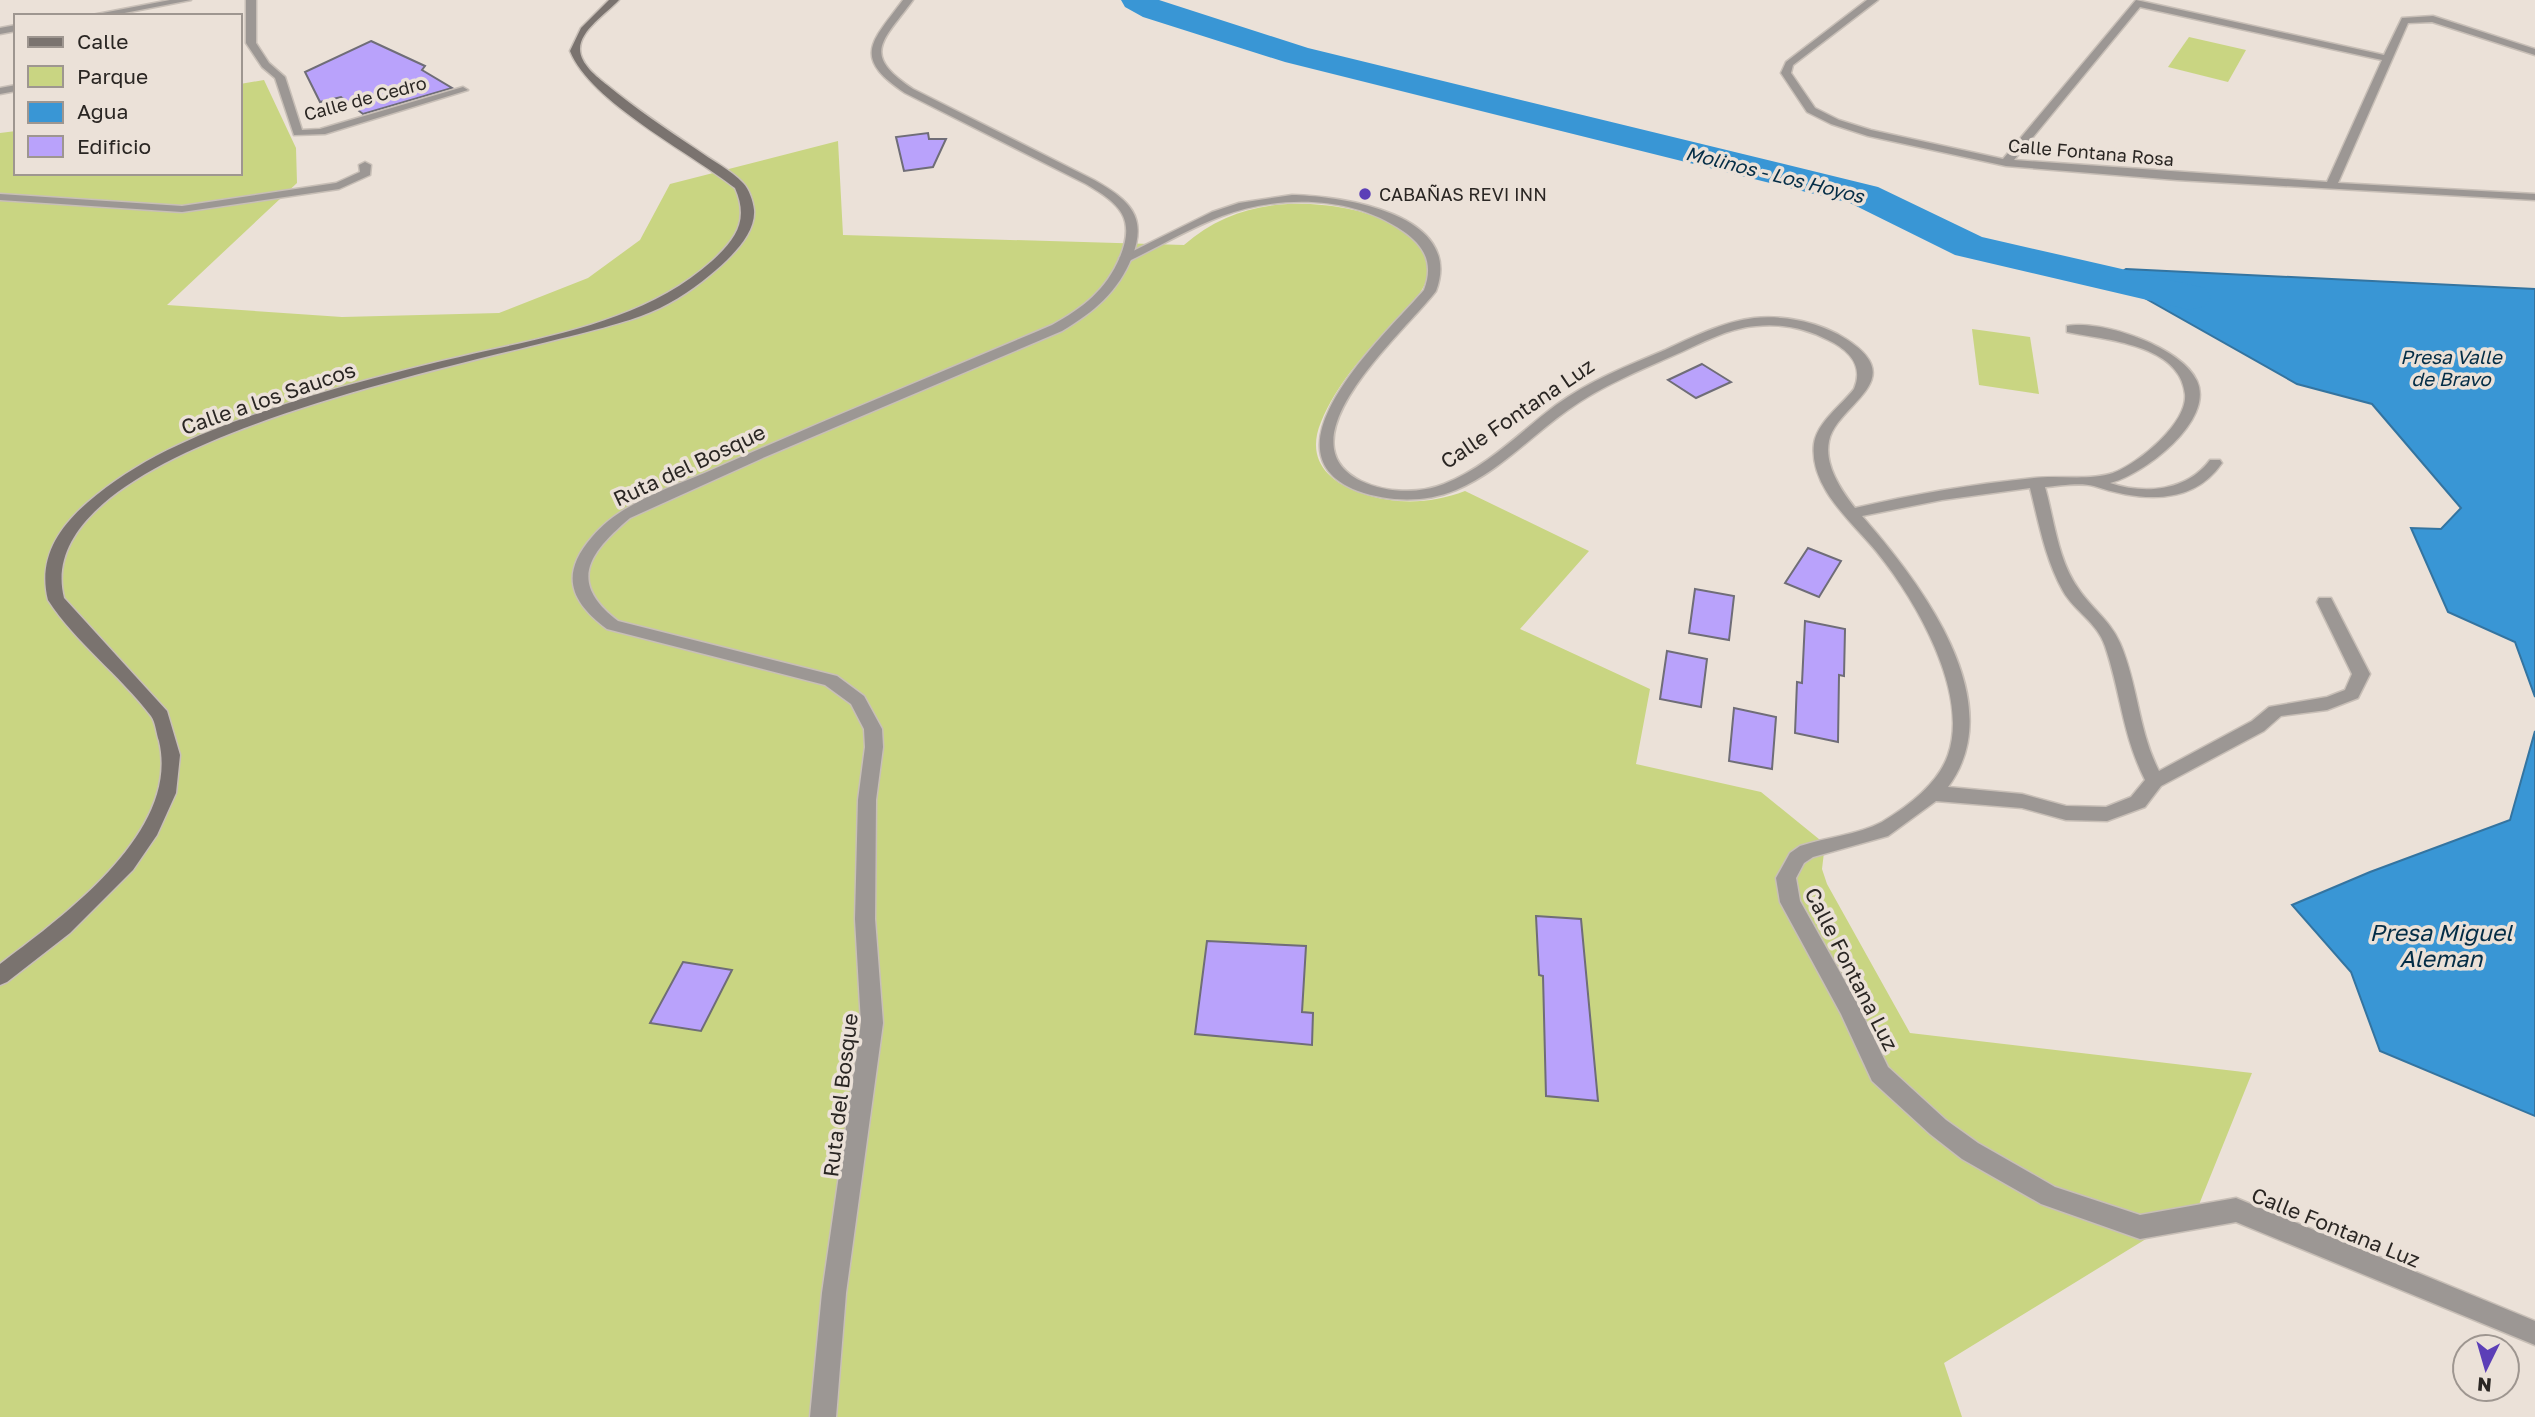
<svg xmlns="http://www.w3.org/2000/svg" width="2535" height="1417" viewBox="0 0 2535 1417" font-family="'Golos Text',sans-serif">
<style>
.green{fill:#c9d582}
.water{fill:#3996d5;stroke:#3474a0;stroke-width:2}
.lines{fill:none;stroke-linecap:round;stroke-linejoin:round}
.river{fill:#3996d5;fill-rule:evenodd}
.building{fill:#b9a2fb;stroke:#6f6d77;stroke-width:2}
.minor-casing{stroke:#c8bfb7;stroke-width:3}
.tertiary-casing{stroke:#c8bfb7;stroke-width:3}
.secondary-casing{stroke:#c8bfb7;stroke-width:3}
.minor{fill:#9c9794;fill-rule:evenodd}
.tertiary{fill:#9c9794;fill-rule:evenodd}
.secondary{fill:#7a736f;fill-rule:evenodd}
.poi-dot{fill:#5c3fb7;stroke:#ebe1d8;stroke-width:2.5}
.labels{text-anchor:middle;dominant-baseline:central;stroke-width:7;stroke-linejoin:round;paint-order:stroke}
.far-street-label{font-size:18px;fill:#2a2623;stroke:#ebe1d8}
.far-poi-label{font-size:18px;fill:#2a2623;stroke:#ebe1d8;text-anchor:start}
.far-water-label{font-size:19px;font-style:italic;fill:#042d46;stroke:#ebe1d8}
.street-label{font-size:21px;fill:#2a2623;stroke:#ebe1d8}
.water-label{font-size:23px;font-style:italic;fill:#042d46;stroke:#ebe1d8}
</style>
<rect width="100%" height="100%" fill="#ebe1d8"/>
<g class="green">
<polygon points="2189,37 2246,50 2228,82 2168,67"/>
<path d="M264,80l32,68 1,35 -130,122 175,12 157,-4 89,-35 52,-38 30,-56 168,-43 5,94 341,10c39,-34 86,-45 138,-40 31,3 64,11 89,31 12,10 21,26 16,42 -5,19 -26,36 -39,50 -27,30 -51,56 -67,94 -15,36 5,59 40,71 34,12 70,11 104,-2l124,60 -69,78 130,60 -14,75 125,28 64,52 -3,25 5,15 83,149 342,40 -54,134 -254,156 18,54h-1962v-1284l16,-2v42h224v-89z"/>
<polygon points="1972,329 2030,337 2039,394 1979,385"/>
</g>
<g class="water">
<polygon points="2126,269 2535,289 2535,697 2515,642 2448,612 2411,528 2441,529 2461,508 2372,404 2297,384 2111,279"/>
<polygon points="2535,731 2535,1116 2380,1051 2351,972 2292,905 2370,872 2510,820"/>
</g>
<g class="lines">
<polygon class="river" points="1121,0 1159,0 1308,48 1878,187 1982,237 2205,288 2211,297 2205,306 2190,310 1955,255 1850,203 1285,62 1143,17 1125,7"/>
</g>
<g class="building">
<polygon points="371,41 425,66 422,70 452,88 363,114 341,97 320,102 305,72"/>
<polygon points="928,133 929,139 946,139 933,167 904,171 896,137"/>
<polygon points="1702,364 1731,382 1696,398 1668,380"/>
<polygon points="1808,548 1841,561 1819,597 1785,583"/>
<polygon points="1695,589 1734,596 1729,640 1689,633"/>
<polygon points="1805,621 1845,629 1844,676 1839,675 1838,742 1795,733 1797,682 1802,683"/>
<polygon points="1667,651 1707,659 1701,707 1660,699"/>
<polygon points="1734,708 1776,717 1772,769 1729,761"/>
<polygon points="1536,916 1581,919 1598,1101 1546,1096 1543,976 1539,975"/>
<polygon points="1207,941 1306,946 1302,1012 1313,1013 1312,1045 1195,1034"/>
<polygon points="683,962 732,970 701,1031 650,1023"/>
</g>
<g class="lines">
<g class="minor-casing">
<g id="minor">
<polygon points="170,0 191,0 109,16 87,16"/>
<polygon points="246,0 256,0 256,43 269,63 285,77 302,130 320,129 463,87 468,90 325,134 294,135 275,78 262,67 246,43"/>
<path d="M1867,0h11l-85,65 -2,8 24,35 24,12 32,10 132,29 133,-159 248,55 18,-37 31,-2 102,33v6l-103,-33 -24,1 -70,160 197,11v6l-358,-20 -171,-14 -138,-30 -37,-12 -24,-12 -26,-39 5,-11zM2140,7l242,53 -55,122 -313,-22z"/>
<polygon points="16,25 16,31 0,34 0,28"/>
<polygon points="16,85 16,91 0,94 0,88"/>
<polygon points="365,162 371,165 370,175 339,189 182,212 0,200 0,194 182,206 336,183 360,172 359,165"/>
<path d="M1292,195c50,1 173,19 144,96 -30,40 -158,149 -75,190 25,12 58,13 83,3 43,-17 76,-52 112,-79 33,-24 71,-39 109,-55 28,-13 57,-28 89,-32 30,-3 66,4 92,21 66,42 -10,65 -17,102 -5,24 12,49 26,67 59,-14 119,-24 179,-30 25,-3 54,3 79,-5 25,-9 75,-50 72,-79 -5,-50 -80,-54 -118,-62v-6c34,-7 115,21 130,55 18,40 -54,94 -87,102 35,12 77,8 100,-23h10l2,3c-30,44 -83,38 -128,23 -14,-4 -35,0 -49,1 9,32 13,73 33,101 13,20 32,32 42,55 18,41 18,87 39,128l93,-50 17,-14 58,-10 18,-7 7,-16 -35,-72 2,-4h12l39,76 -12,24 -31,12 -46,6 -17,15 -103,55 -16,21 -38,14 -41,-1 -44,-12 -86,-7 -48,35 -75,21 -9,6 -8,15 4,23 56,100 32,66 58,53 32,23 77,44 85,28 96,-17 299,123v24l-299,-123 -96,17 -99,-35 -79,-45 -32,-25 -58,-53 -31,-67 -61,-112 -4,-24 14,-25 10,-7c27,-9 57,-11 82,-24 25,-15 56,-38 66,-67 22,-63 -33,-156 -72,-204 -24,-29 -67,-64 -62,-107 3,-22 27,-38 40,-55 10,-23 -5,-39 -26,-49 -21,-11 -47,-17 -72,-14 -28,2 -54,17 -79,28 -38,17 -76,32 -109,56 -37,26 -69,62 -112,80 -31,13 -67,12 -98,1 -103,-39 31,-160 66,-201 10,-26 1,-44 -21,-59 -52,-36 -124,-36 -181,-15 -32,12 -62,30 -93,45l-10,-3 93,-46 27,-9zM2030,488c9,35 15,71 33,103 11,20 34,31 42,55 16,47 17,88 40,134l-14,17 -25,10 -40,-1 -44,-12 -74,-7c64,-86 -29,-206 -86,-271l80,-16z"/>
</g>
</g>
<g class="tertiary-casing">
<path id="tertiary" d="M903,0h10c-30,41 -53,54 0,89l181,91c35,20 54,36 38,77 -14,35 -38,55 -70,74l-297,126 -135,61c-41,35 -63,64 -12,103l219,55 27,20 18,33 1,18 -7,53 -1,119 8,104 -37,270 -10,124h-26l12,-124 39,-270 -6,-104 3,-119 7,-53 -1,-18 -13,-25 -26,-19 -218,-56c-36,-27 -48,-54 -15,-92 30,-36 82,-50 124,-69 111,-49 224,-95 336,-143 31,-17 54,-35 68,-68 16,-39 0,-53 -34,-73l-181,-91c-54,-36 -33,-51 -2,-93z"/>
</g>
<g class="secondary-casing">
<path id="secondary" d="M609,0h10c-12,13 -39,30 -39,49 0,15 17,28 27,36 29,24 59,44 89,64 15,11 35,21 47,34 6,6 10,18 11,27 2,25 -26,50 -44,65 -20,17 -44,32 -69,41 -107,40 -619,116 -577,282l103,113 13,44 -4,38 -19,42 -24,35 -63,63 -63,49 -7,3v-21c62,-47 181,-132 159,-223 -3,-8 -3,-18 -8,-25 -31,-41 -75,-73 -103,-116 -10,-40 9,-71 39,-97 62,-54 140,-80 217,-105 46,-14 92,-26 138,-37 91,-22 199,-36 270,-100 25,-23 37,-41 23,-73 -44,-35 -145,-86 -165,-137l11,-23z"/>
</g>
<use href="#minor" class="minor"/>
<use href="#tertiary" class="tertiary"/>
<use href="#secondary" class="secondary"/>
</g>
<circle class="poi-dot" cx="1365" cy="194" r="7"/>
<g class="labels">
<g class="far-street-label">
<text transform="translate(365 98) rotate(-15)">Calle de Cedro</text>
<text transform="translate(2091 152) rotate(5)">Calle Fontana Rosa</text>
</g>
<g class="far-poi-label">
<text x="1379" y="194">CABAÑAS REVI INN</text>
</g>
<g class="far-water-label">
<text transform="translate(1775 174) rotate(14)">Molinos - Los Hoyos</text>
<text x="2451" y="356">Presa Valle<tspan x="2451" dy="22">de Bravo</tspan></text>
</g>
<g class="street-label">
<text transform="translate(268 398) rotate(-19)">Calle a los Saucos</text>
<text transform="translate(1517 413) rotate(-34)">Calle Fontana Luz</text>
<text transform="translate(689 465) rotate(-25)">Ruta del Bosque</text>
<text transform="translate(1852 969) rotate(63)">Calle Fontana Luz</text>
<text transform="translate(840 1095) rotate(-83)">Ruta del Bosque</text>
<text transform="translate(2336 1227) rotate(22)">Calle Fontana Luz</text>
</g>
<g class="water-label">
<text x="2441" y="932">Presa Miguel<tspan x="2441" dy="26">Aleman</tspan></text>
</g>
</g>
<rect x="14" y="14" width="228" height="161" fill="#ebe1d8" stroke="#9e9690" stroke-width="2"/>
<rect x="28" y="37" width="35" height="10" fill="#7a736f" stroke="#9e9690" stroke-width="2"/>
<text x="77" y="49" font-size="21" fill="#2a2623">Calle</text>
<rect x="28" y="66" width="35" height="21" fill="#c9d582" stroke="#9e9690" stroke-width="2"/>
<text x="77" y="84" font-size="21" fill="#2a2623">Parque</text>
<rect x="28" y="102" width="35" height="21" fill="#3996d5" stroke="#9e9690" stroke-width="2"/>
<text x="77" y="119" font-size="21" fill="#2a2623">Agua</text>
<rect x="28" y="136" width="35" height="21" fill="#b9a2fb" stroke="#9e9690" stroke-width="2"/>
<text x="77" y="154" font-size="21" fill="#2a2623">Edificio</text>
<g transform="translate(2486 1368) rotate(185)"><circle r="33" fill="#ebe1d8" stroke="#9e9690" stroke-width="2"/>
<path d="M0-5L12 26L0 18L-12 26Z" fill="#5c3fb7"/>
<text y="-10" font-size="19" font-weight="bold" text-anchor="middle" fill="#2a2623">N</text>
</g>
</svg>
